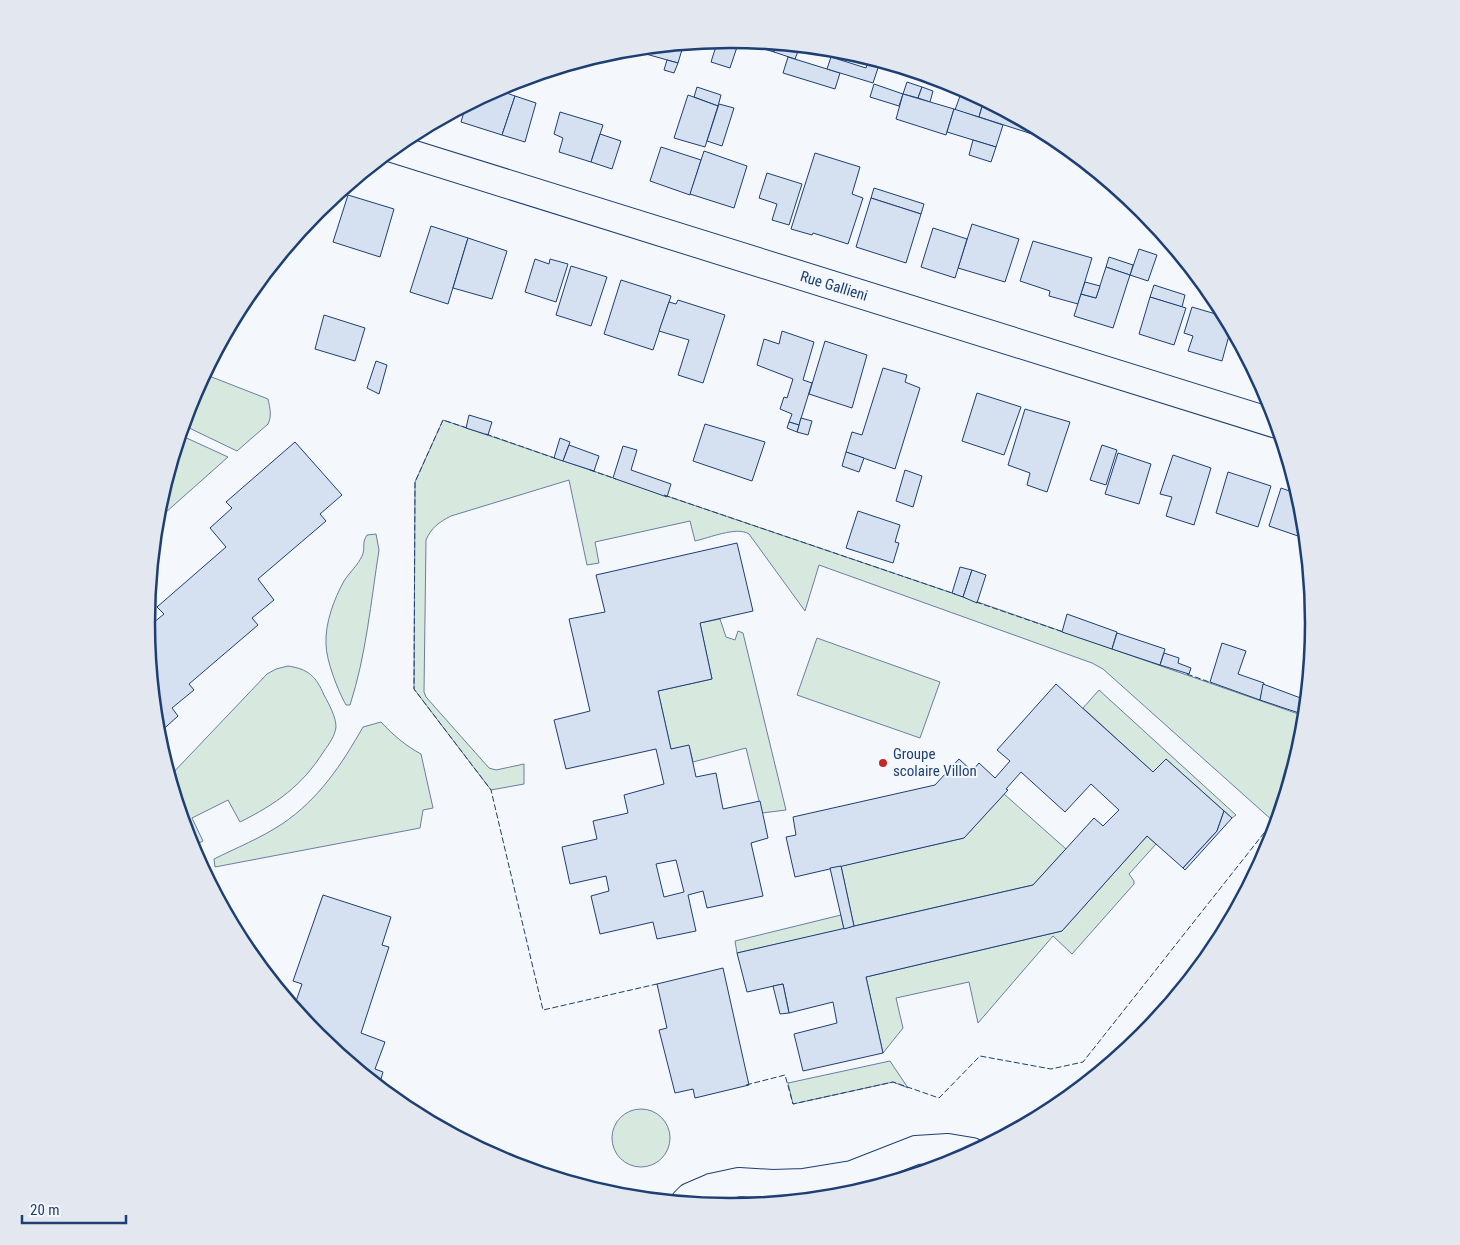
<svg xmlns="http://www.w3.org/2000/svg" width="1460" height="1245" viewBox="0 0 1460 1245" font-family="'Roboto Condensed',sans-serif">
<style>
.green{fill:#d7e8df;stroke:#687fa3}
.building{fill:#d5e0f0;stroke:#1d3f73;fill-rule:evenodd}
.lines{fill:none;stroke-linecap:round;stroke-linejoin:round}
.minor-casing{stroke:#1d3f73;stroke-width:30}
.minor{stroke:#f4f7fb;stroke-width:28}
.fence{stroke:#1d3f73;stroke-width:1;stroke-dasharray:6 2.5;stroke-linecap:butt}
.poi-dot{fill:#c62828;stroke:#f4f7fb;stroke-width:2}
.labels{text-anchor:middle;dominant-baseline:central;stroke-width:4;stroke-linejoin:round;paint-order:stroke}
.street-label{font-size:15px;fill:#1d3f73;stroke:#f4f7fb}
.poi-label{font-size:15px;fill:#1d3f73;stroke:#f4f7fb;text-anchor:start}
.rim{fill:none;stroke:#1d3f73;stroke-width:2.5}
</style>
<rect width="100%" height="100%" fill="#f4f7fb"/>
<g class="green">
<path d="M204,374l64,25c2,9 4,17 0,25l-31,27 -54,-26 8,-26z"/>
<path d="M443,420l509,173 352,123 -2,21 -23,77 -6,7 -170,-152 -11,-6 -273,-98 -14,46 -56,-77c-12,-8 -40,4 -54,7l-5,-20 -95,21 4,21 -12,2 -18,-85 -118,36c-12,6 -20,12 -25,24l-2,152 2,5 63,71 7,2 28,-6v20l-33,6 -77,-101 1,-207z"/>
<polygon points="180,435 228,457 156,521 158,508"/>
<path d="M376,534l3,16c-8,51 -13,106 -29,155h-4c-8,-14 -20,-45 -20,-61 -1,-21 8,-45 18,-63 5,-8 14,-16 18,-25 4,-8 -1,-12 5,-21z"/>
<polygon points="720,619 726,637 735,640 738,631 743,633 786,810 762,813 746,748 693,762 689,746 671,749 658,691 712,679 700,623"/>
<polygon points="817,638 940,682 920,738 797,695"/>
<path d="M288,666c20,3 28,10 36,29 5,9 12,22 12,32 -1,9 -7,17 -12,24 -22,35 -48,53 -84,71l-12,-22 -36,18 11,23 -12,6 -21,-71 97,-102 9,-5z"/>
<polygon points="1099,690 1236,815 1232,818 1166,759 1153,772 1083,708"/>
<path d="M381,722c12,13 25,24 40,32l12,54 -10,2 -3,18 -205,39 -1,-8c22,-11 47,-21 68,-35 37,-25 60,-60 81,-97z"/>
<polygon points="1004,794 1066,849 1033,885 854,926 841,866 964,838"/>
<polygon points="1147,836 1156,844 1129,874 1134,881 1134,884 1072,954 1053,936 978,1023 969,982 896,998 903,1028 883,1053 866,977 1062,931"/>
<polygon points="841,915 844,929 737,953 735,941"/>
<polygon points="890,1061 908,1088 893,1082 793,1104 788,1083"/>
<circle cx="641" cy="1138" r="29"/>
<polygon points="932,1161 949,1163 911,1175 906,1166"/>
<polygon points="901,1170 905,1176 874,1186"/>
</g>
<g class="building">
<polygon points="730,39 739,41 730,68 711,62 718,40"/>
<polygon points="731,39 777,43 774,52"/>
<polygon points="684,43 678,63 628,49"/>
<polygon points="777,43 800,46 795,59 774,52"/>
<polygon points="788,57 840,73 835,89 783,73"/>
<polygon points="831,57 866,68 868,62 879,65 873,83 827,69"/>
<polygon points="667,60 678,63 674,73 664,70"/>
<polygon points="907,82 922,87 918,98 903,94"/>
<polygon points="874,84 903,94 899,106 870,97"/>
<polygon points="697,87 721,95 718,106 694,97"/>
<polygon points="922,87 933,91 930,102 918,98"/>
<polygon points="495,89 515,96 502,135 461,122 466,105"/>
<polygon points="903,94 954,109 946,135 896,119"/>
<polygon points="688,95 718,106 705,147 674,138"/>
<polygon points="515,96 536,103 525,142 502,135"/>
<polygon points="960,96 983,103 979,117 955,110"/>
<polygon points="984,100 1031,125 1029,133 979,117"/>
<polygon points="719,104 734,108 722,146 707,141"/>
<polygon points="954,109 1003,125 996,147 947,132"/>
<polygon points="560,112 603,125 591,162 559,152 563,138 554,134"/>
<polygon points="1031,125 1055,137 1061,143 1029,133"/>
<polygon points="600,134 621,141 612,169 591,162"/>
<polygon points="973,140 996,147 991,162 969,155"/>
<polygon points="661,147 701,160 690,195 650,181"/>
<polygon points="704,151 747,166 734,208 690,194"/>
<polygon points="815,153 860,167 852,194 863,198 848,244 813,233 812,235 791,229"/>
<polygon points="767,173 802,184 789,225 772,220 777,204 759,198"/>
<polygon points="874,188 924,204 921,214 871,198"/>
<polygon points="348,195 394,209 380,257 333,242"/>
<polygon points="871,198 921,214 906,263 856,247"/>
<polygon points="972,224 1019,239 1005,282 958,268"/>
<polygon points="431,226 468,238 448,304 410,292"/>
<polygon points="933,228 967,239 955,278 921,267"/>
<polygon points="468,238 507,251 492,299 453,288"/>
<polygon points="1033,241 1092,258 1078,304 1049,296 1050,291 1020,281"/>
<polygon points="1139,249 1157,255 1148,281 1130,275"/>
<polygon points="1109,257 1133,265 1130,275 1106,267"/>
<polygon points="535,259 549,264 550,259 568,264 556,302 525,292"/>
<polygon points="571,266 607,277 591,326 556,315"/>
<polygon points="1106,267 1130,275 1113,328 1074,316 1081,294 1096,298"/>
<polygon points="621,280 671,296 653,350 604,334"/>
<polygon points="1085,282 1100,286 1096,298 1081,294"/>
<polygon points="1154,285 1185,295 1182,307 1150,297"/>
<polygon points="1150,297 1186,308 1174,345 1139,334"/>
<polygon points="678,300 725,315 703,383 678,375 689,340 659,331 669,302 676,304"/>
<polygon points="1192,307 1226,317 1231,328 1222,361 1188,351 1193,336 1184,333"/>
<polygon points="324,315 365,328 355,361 315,349"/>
<polygon points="782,331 814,342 803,380 812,383 799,425 789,422 792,414 780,409 784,397 787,398 793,379 757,365 764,339 779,344"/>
<polygon points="825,341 867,355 852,408 809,394"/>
<polygon points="376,361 387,365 379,394 367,388"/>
<polygon points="883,368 907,375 905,382 920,388 895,469 846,452 852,432 862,435"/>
<polygon points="977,393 1021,407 1004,455 962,441"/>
<polygon points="1025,409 1070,422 1047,492 1027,485 1030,473 1008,465"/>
<polygon points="469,415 492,422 488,435 466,428"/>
<polygon points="801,418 812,421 808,435 797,432"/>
<polygon points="789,422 799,425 797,432 787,428"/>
<polygon points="705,424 765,442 752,481 693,461"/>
<polygon points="560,438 570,442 563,461 554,458"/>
<polygon points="295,442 342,495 320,514 326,521 258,579 274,600 252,618 258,625 189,684 194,690 172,708 178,716 157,735 147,628 164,614 157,607 226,547 210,528 232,508 226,502"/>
<polygon points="569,445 599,456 594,471 563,461"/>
<polygon points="1102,445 1117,450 1106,485 1090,480"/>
<polygon points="623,446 637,450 631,470 671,484 667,497 613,478"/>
<polygon points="846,452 864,458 859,472 842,466"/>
<polygon points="1118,453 1151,464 1139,504 1105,494"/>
<polygon points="1173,455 1211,468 1194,525 1166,516 1172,497 1160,494"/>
<polygon points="905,470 922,476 913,507 896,501"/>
<polygon points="1228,472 1271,486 1258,527 1216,513"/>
<polygon points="1281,488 1298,494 1303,509 1304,519 1298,536 1269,526"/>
<polygon points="858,511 900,525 895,542 899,543 893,563 846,548"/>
<path d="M737,543l16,68 -53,12 12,56 -54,12 13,58 18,-4 7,32 20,-4 7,36 37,-8 8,37 -17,5 12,53 -56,12 -4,-17 -15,4 8,36 -39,8 -4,-17 -53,12 -9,-38 18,-5 -3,-15 -36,8 -8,-37 35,-8 -4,-18 35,-8 -4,-18 40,-11 -8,-35 -90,20 -12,-49 36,-9 -21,-92 36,-7 -9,-37zM676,860l8,32 -20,5 -8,-33z"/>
<polygon points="960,567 972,570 963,597 952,593"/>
<polygon points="972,570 986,575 977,603 963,597"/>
<polygon points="1067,614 1117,632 1112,649 1062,632"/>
<polygon points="1117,633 1165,649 1160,665 1112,649"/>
<polygon points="1222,643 1246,651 1238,674 1264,683 1260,700 1210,682"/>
<polygon points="1164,653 1179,658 1178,663 1191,668 1189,674 1160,665"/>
<polygon points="1056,684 1153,772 1166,759 1224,811 1217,831 1183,868 1147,836 1062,931 866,977 883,1053 803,1071 794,1034 837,1023 833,1002 789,1013 783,984 747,992 737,953 1033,885 1094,818 1103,826 1119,810 1091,784 1065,812 1021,772 1006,789 1008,790 964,838 795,877 786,837 796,835 793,817 935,785 959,759 972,771 979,763 995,778 1010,761 997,750"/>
<polygon points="1263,684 1306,700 1305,715 1260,700"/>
<polygon points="1224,811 1232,818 1185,870 1183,868 1217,831"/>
<polygon points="841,866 854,926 844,929 830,868"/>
<polygon points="323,895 391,917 382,945 389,947 361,1033 385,1042 375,1069 383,1072 379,1086 317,1035 313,1030 316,1021 302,1017 294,1007 302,984 293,981"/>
<polygon points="723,968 749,1085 695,1098 693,1089 675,1093 659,1030 667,1028 657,984"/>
<polygon points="783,984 789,1013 780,1014 773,986"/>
</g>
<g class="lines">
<g class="minor-casing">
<g id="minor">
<polyline points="392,148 1277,424"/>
<polyline points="685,1202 690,1197 711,1188 739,1182 773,1184 803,1183 852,1175 916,1150 948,1148 972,1152"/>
</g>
</g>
<use href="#minor" class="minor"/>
<g class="fence">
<polyline points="467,428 443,420 415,482 414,689 491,790 543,1010 657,984 657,985"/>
<polyline points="486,434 557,459"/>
<polyline points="590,470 616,479"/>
<polyline points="664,495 955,594"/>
<polyline points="976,602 1063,632"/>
<polyline points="1187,674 1212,683"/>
<polyline points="746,1085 785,1075 793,1104 893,1082 939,1098 980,1056 1051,1069 1083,1062 1279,814"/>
</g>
</g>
<circle class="poi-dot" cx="883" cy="763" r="5"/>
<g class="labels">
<g class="street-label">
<text transform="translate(834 286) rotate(17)">Rue Gallieni</text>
</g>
<g class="poi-label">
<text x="893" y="754">Groupe<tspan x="893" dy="17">scolaire Villon</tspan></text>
</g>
</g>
<path d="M0 0H1460V1245H0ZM155 623a575 575 0 1 1 1150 0a575 575 0 1 1-1150 0Z" fill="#e3e8f0" fill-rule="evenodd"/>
<path class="rim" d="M155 623a575 575 0 1 1 1150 0a575 575 0 1 1-1150 0Z"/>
<path d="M22 1215v8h104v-8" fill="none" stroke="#1d3f73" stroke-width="2.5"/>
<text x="30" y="1215" font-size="15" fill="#1d3f73" stroke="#f4f7fb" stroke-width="4" paint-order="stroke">20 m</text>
</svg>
